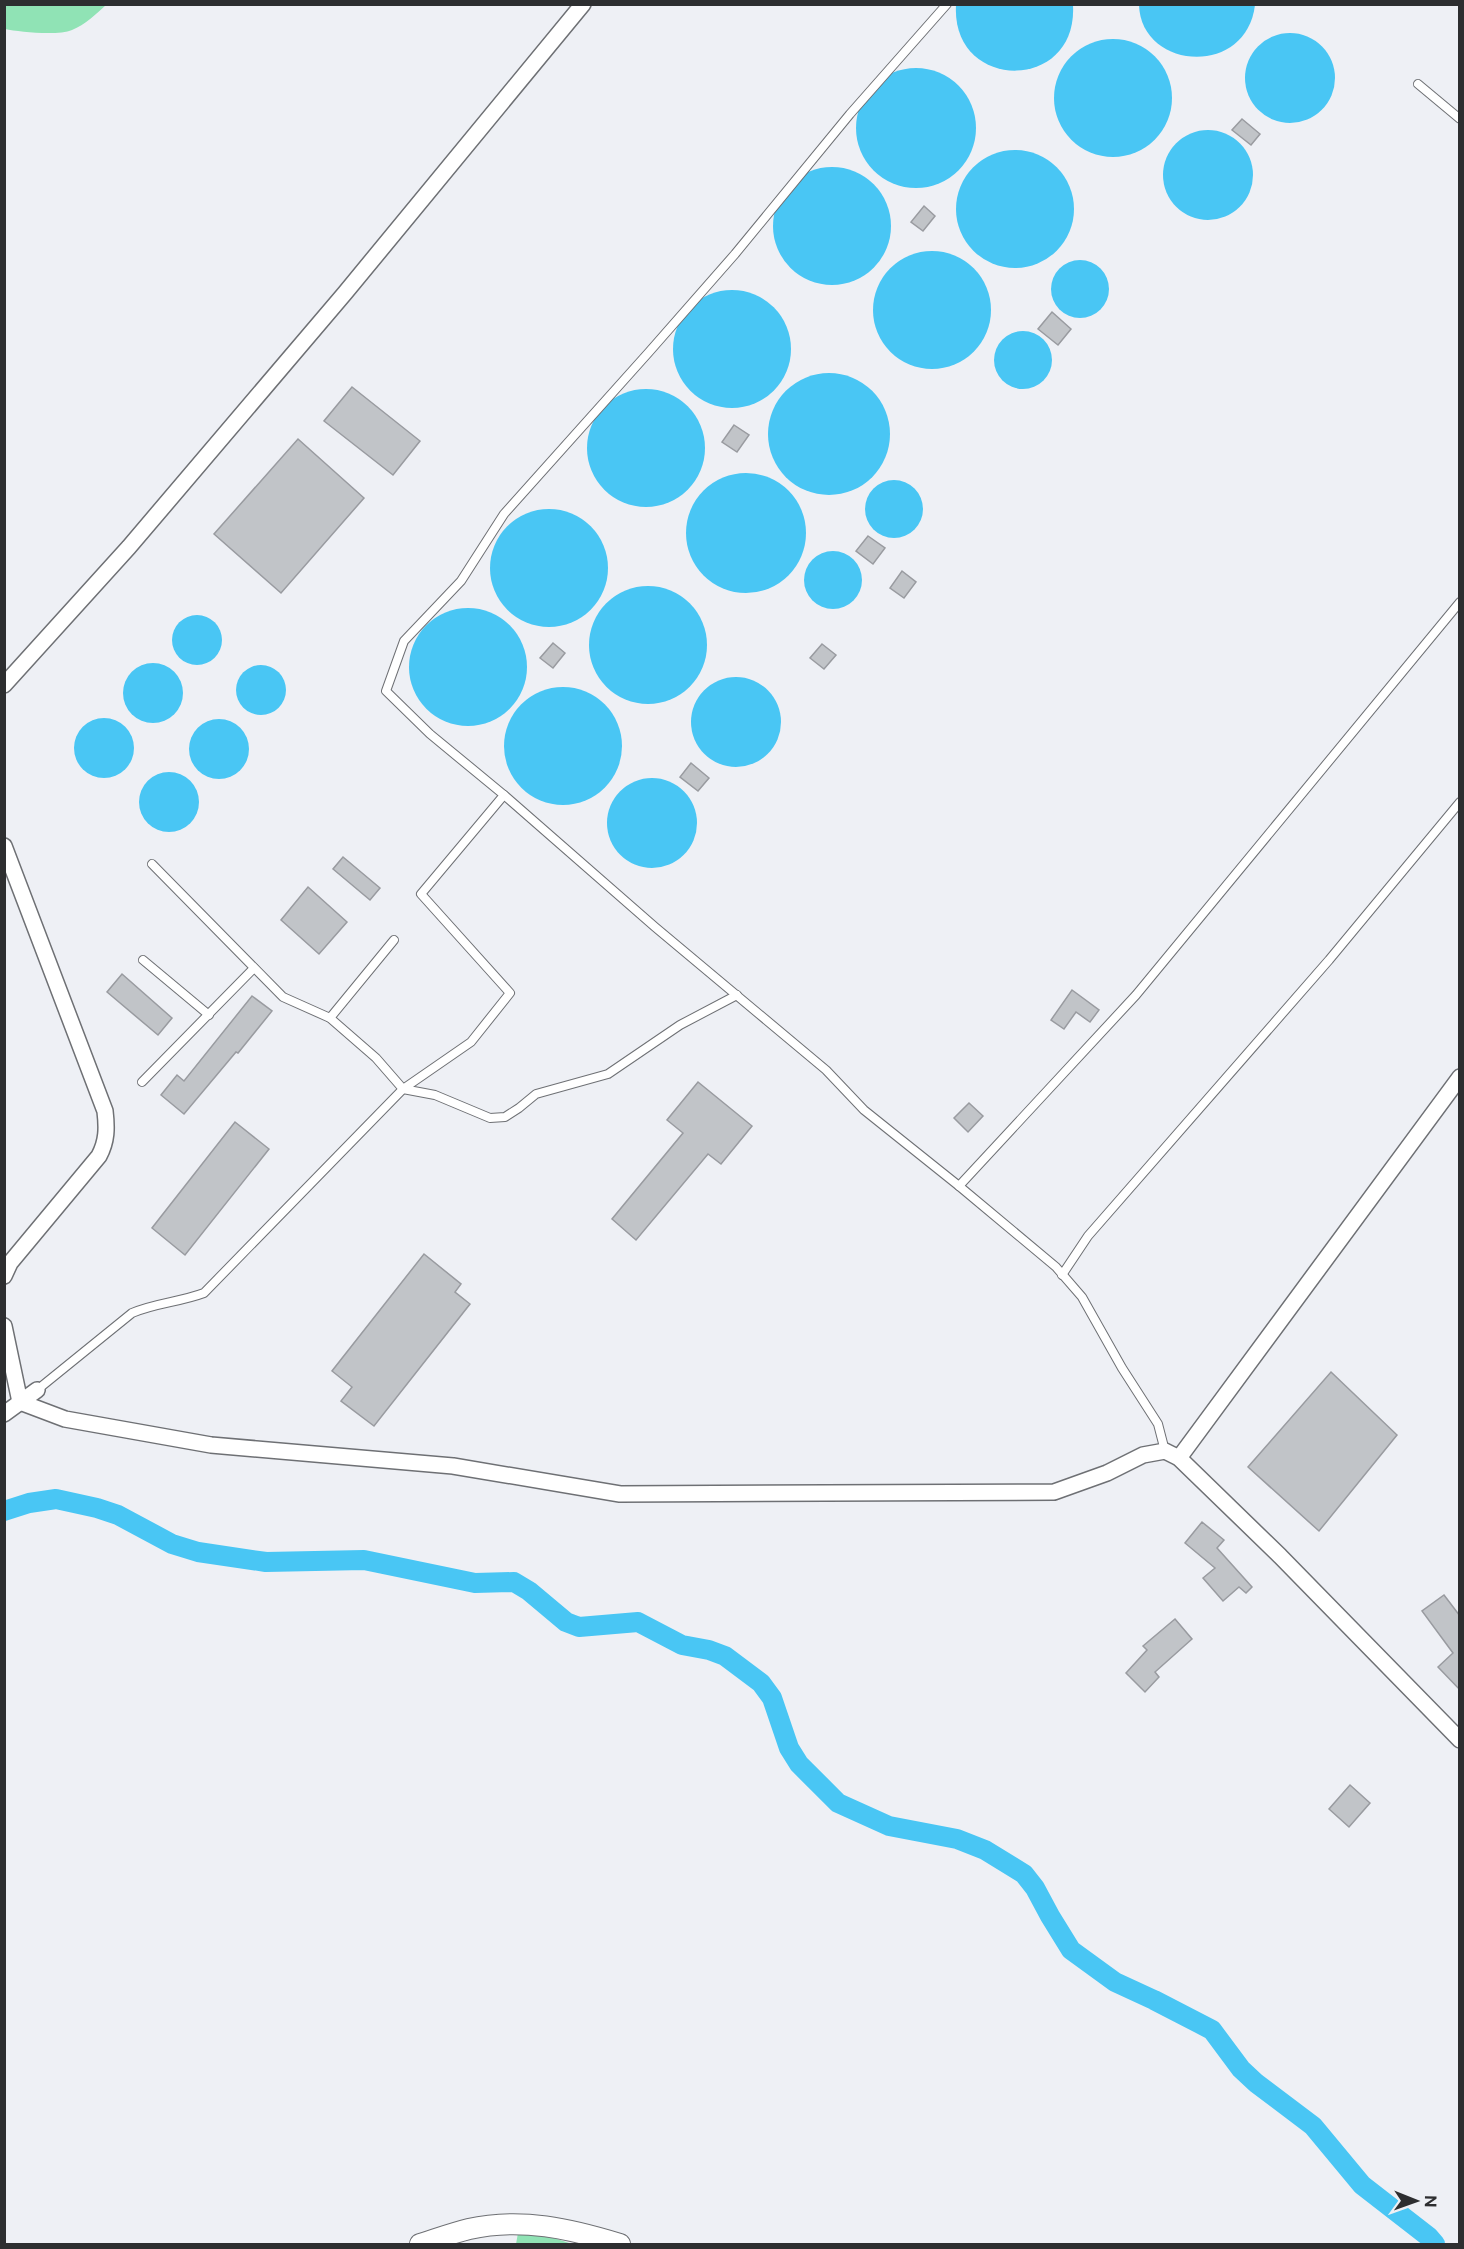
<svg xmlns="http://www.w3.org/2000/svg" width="1464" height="2249" viewBox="0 0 1464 2249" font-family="'Public Sans',sans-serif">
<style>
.green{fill:#90e3b5}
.water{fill:#49c6f4}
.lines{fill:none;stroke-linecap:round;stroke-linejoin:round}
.canal{stroke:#49c6f4;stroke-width:20}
.building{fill:#c1c4c8;stroke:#999ba0;stroke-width:1.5}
.service-casing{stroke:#6e7074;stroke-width:10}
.minor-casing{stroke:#6e7074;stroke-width:18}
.tertiary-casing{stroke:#6e7074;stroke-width:22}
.service{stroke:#fff;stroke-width:8}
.minor{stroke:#fff;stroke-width:15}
.tertiary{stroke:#fff;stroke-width:20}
</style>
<rect width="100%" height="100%" fill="#eef0f5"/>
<g class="green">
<path d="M5,4h101v1c-10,9 -21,20 -34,25 -14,6 -53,2 -67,-1z"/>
<polygon points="518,2233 545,2235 569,2243 583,2244 516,2244"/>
</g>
<g class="water">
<path d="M956,5h117c5,88 -122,87 -117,0z"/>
<path d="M1139,5v-1l116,1c-9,73 -114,65 -116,0z"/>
<circle cx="1290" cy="78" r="45"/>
<circle cx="1113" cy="98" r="59"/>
<circle cx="916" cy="128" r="60"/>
<circle cx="1208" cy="175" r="45"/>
<circle cx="1015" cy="209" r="59"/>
<circle cx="832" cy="226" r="59"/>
<circle cx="932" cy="310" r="59"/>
<circle cx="1080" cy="289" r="29"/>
<circle cx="732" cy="349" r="59"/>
<circle cx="1023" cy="360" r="29"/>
<circle cx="829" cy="434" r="61"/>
<circle cx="646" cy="448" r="59"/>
<circle cx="746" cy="533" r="60"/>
<circle cx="894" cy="509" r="29"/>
<circle cx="549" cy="568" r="59"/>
<circle cx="833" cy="580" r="29"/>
<circle cx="648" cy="645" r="59"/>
<circle cx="468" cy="667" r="59"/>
<circle cx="197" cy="640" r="25"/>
<circle cx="153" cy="693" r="30"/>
<circle cx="261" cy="690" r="25"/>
<circle cx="736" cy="722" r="45"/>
<circle cx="563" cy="746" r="59"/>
<circle cx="104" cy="748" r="30"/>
<circle cx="219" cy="749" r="30"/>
<circle cx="169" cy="802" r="30"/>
<circle cx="652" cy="823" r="45"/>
</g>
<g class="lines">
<polyline class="canal" points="4,1511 29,1503 56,1499 97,1508 118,1515 172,1544 198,1552 266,1562 364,1560 475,1583 514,1582 529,1591 566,1622 579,1627 638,1622 682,1645 709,1650 725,1656 761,1683 772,1698 789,1748 799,1764 838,1803 889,1826 957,1839 985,1850 1024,1874 1035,1888 1050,1916 1071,1950 1115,1982 1154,2000 1212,2030 1241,2069 1256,2083 1313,2126 1362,2185 1429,2237 1435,2244"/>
</g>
<g class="building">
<polygon points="1242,119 1260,134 1251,145 1232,130"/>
<polygon points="924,206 935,216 923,231 911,222"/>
<polygon points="1052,312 1071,329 1058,345 1038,329"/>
<polygon points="352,387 420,441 393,475 324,421"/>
<polygon points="734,425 749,435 737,452 722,442"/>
<polygon points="298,439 364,498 281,593 214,534"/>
<polygon points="868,536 885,548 873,564 856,551"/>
<polygon points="902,571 916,582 904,598 890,588"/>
<polygon points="553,643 565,653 553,668 540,658"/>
<polygon points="822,644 836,655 824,669 810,658"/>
<polygon points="691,763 709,778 698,791 680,777"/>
<polygon points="343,857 380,888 370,900 333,869"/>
<polygon points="308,887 347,922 319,954 281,920"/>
<polygon points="122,974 172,1018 158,1035 107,992"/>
<polygon points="1072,990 1099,1010 1090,1022 1076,1012 1064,1029 1051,1020"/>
<polygon points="252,996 272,1011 238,1053 236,1052 184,1114 161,1095 177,1075 184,1081"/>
<polygon points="698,1082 752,1126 721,1164 708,1154 636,1240 612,1219 683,1133 667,1120"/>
<polygon points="969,1103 983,1116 968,1132 954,1118"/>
<polygon points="235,1122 269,1149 185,1255 152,1228"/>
<polygon points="424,1254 461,1284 455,1292 470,1304 374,1426 341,1401 352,1387 332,1371"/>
<polygon points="1331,1372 1397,1435 1319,1531 1248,1467"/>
<polygon points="1202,1522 1224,1540 1217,1548 1252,1587 1246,1593 1239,1587 1223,1601 1203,1578 1215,1568 1185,1543"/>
<polygon points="1444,1595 1460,1616 1460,1690 1438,1667 1453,1653 1422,1611"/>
<polygon points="1175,1619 1192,1639 1155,1672 1159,1677 1145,1692 1126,1673 1147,1650 1143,1646"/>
<polygon points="1350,1785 1370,1803 1349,1827 1329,1809"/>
</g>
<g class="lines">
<g class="service-casing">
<g id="service">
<polyline points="1418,84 1460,119"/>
<polyline points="504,795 655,927 826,1070 864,1110 959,1186 1056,1267 1082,1297 1122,1368 1158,1424 1165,1451"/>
<polyline points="152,864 283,997 330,1018 376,1058 403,1089 435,1095 490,1118 505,1117 519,1108 536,1094 608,1074 680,1025 737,995"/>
<polyline points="143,960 209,1015"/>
<polyline points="330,1018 394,940"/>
<polyline points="142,1082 254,968"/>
<polyline points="959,1186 1136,995 1460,602"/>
<polyline points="1062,1275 1088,1236 1329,960 1460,802"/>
<path d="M37,1390l95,-77c23,-10 48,-11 72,-20l199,-204 68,-47 39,-49 -89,-99 83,-99 -74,-61 -44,-43 18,-50 57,-60 43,-67 145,-162 86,-98 115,-140 97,-110"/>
</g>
</g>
<g class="minor-casing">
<g id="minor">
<polyline points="4,685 129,547 345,293 583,4"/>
<path d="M4,846l101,265c2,17 2,30 -6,45l-89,107 -6,13"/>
<polyline points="4,1326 20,1402 65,1419 211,1445 453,1466 620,1494 1054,1492 1107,1473 1143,1455 1165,1451 1179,1458 1280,1556 1460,1740"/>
<polyline points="4,1414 37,1390"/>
<polyline points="1179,1458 1460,1077"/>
</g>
</g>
<g class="tertiary-casing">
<path id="tertiary" d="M420,2244c16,-5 33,-11 49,-15 52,-12 102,0 151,15"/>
</g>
<use href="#service" class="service"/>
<use href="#minor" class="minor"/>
<use href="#tertiary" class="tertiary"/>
</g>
<rect width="1464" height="2249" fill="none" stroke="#2d2e30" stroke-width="12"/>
<g transform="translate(1416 2201) rotate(91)" stroke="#eef0f5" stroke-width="4.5" paint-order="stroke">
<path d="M0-4.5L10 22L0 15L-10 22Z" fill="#2d2e30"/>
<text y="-9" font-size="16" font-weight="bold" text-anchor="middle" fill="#2d2e30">N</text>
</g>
</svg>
